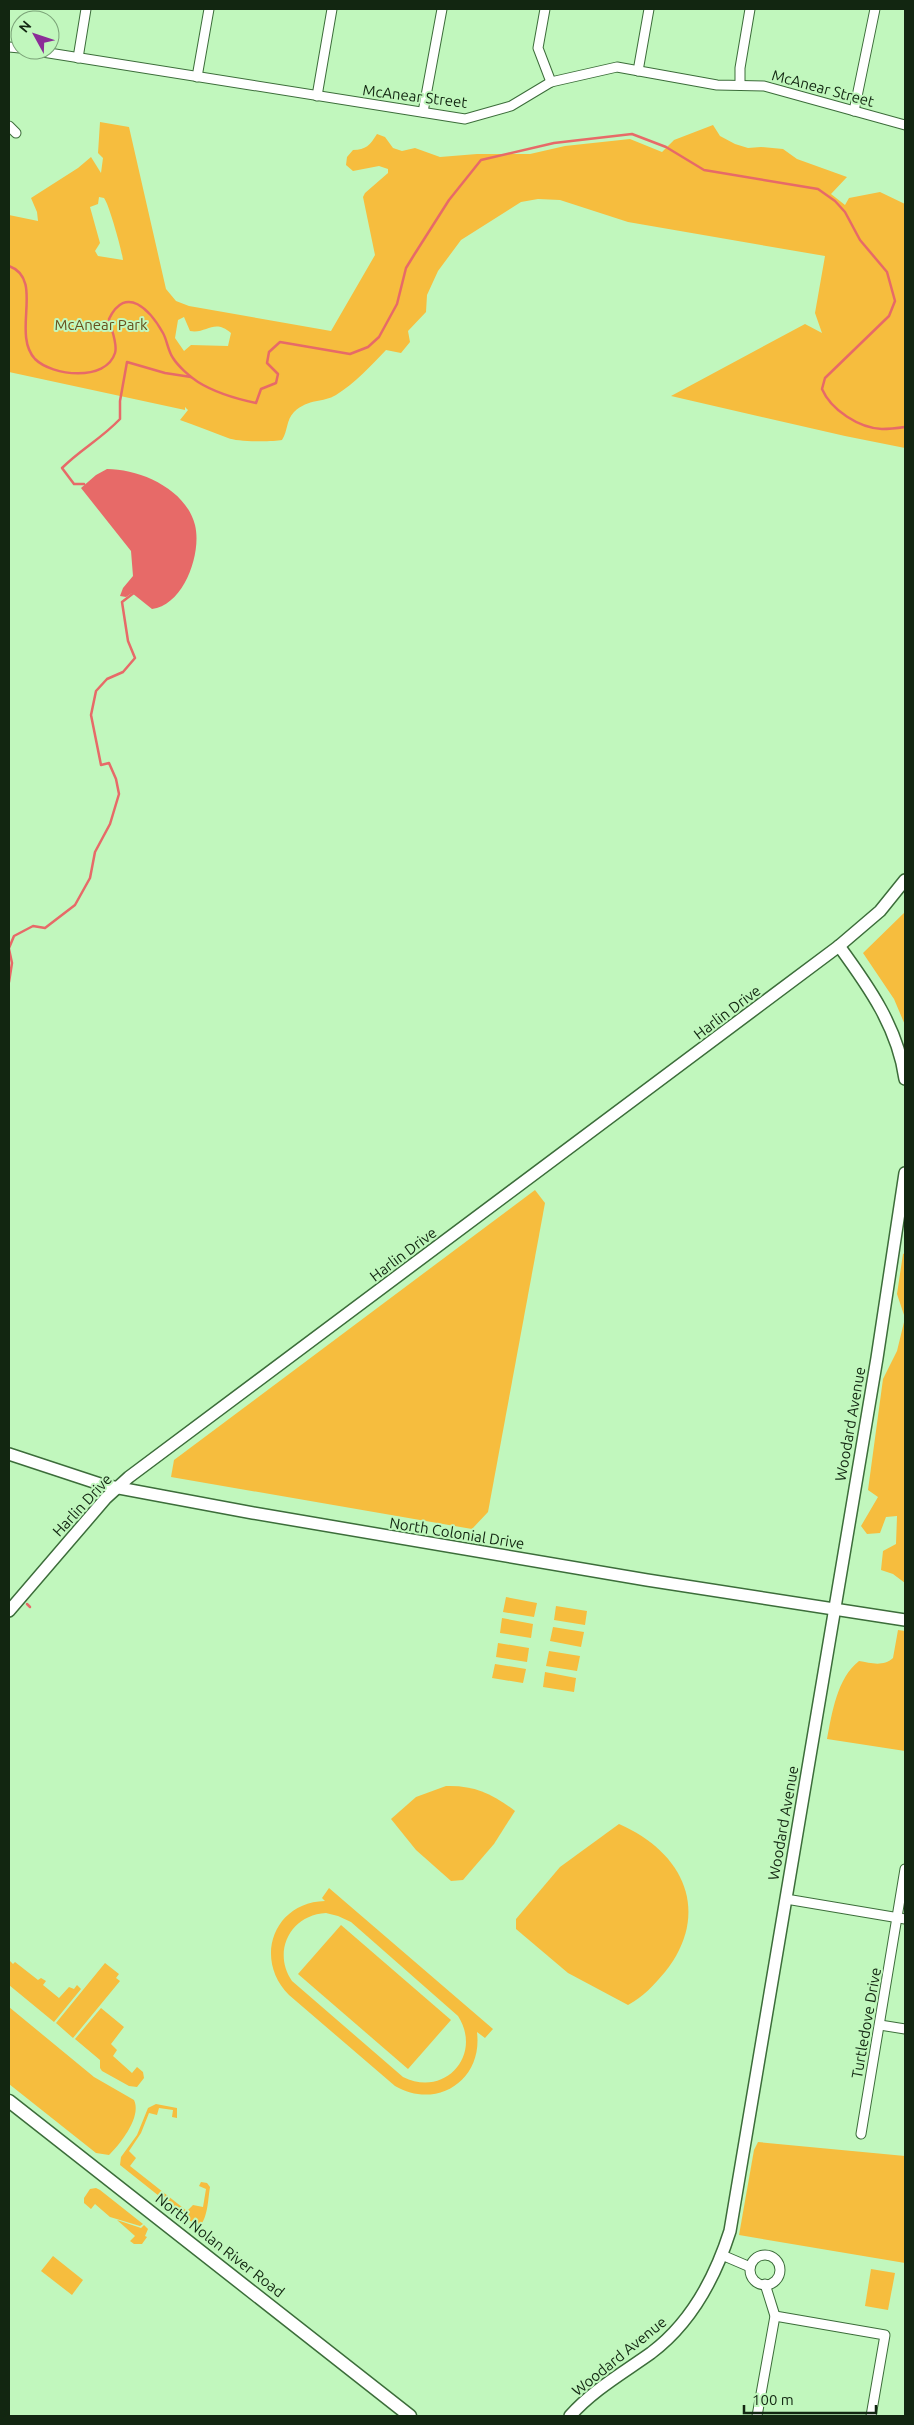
<svg xmlns="http://www.w3.org/2000/svg" width="914" height="2425" viewBox="0 0 914 2425" font-family="Ubuntu,sans-serif">
<style>
.green{fill:#f6bd3e;fill-rule:evenodd}
.water{fill:#e76a68}
.lines{fill:none;stroke-linecap:round;stroke-linejoin:round}
.stream{stroke:#e76a68;stroke-width:2.5}
.minor-casing{stroke:#3c6d3a;stroke-width:11}
.tertiary-casing{stroke:#3c6d3a;stroke-width:14}
.secondary-casing{stroke:#3c6d3a;stroke-width:15}
.minor{stroke:#fff;stroke-width:9}
.tertiary{stroke:#fff;stroke-width:11}
.secondary{stroke:#fff;stroke-width:12}
.labels{text-anchor:middle;dominant-baseline:central;stroke-width:4;stroke-linejoin:round;paint-order:stroke}
.street-label{font-size:15px;fill:#122611;stroke:#c1f7bd}
.park-label{font-size:15px;fill:#674e1c;stroke:#c1f7bd}
</style>
<rect width="100%" height="100%" fill="#c1f7bd"/>
<g class="green">
<path d="M100,122l29,5 37,162 10,12 13,5 142,25 44,-76 -12,-58 2,-4 23,-20v-4l-9,-3 -26,5 -7,-6 1,-8 6,-7c13,0 17,-5 24,-16l8,3 8,11 9,3 13,-3 25,9 37,-3h53l35,-8 65,-7 32,13 12,-12 39,-15 7,11 15,8 13,4 13,-1 22,2 14,10 50,18 -16,17 14,11 4,-7 31,-6 25,12v244l-60,-12 -174,-40 134,-72 17,9 -7,-20 10,-57 -197,-34 -68,-22 -22,-1 -17,3 -60,38 -23,31 -11,24 -1,17 -18,19 2,11 -9,11 -15,-3c-15,16 -31,33 -50,45 -13,8 -27,3 -42,17 -8,8 -6,19 -12,28 -10,2 -45,2 -54,-2 -16,-6 -31,-12 -48,-18l8,-10 -3,-3v3l-176,-38v-157l29,6 -1,-9 -6,-14 47,-30 13,-11 10,16 2,-15 -5,-5zM99,197l5,1c5,6 18,53 19,62l-25,-4 -3,-5 5,-8 -10,-36 8,-3zM184,317l6,14c17,3 24,-13 41,2l-3,13 -37,-1 -7,6 -9,-13 3,-18z"/>
<polygon points="905,912 905,1025 894,999 863,953"/>
<polygon points="535,1190 545,1203 488,1512 472,1529 171,1477 174,1460"/>
<polygon points="905,1253 905,1583 893,1574 881,1570 883,1551 896,1544 897,1516 886,1517 880,1533 867,1534 861,1526 878,1497 868,1490 883,1379 897,1351 905,1318 897,1294 903,1254"/>
<polygon points="506,1597 537,1603 534,1617 503,1612"/>
<polygon points="556,1606 587,1611 585,1625 554,1620"/>
<polygon points="502,1618 533,1624 531,1638 500,1633"/>
<polygon points="553,1627 584,1632 581,1647 550,1641"/>
<path d="M898,1630l7,1v120l-78,-12c5,-26 10,-61 32,-78 12,2 24,6 34,-3z"/>
<polygon points="498,1643 529,1648 527,1662 496,1657"/>
<polygon points="549,1651 580,1656 577,1671 546,1666"/>
<polygon points="495,1664 526,1669 523,1683 492,1678"/>
<polygon points="545,1672 576,1678 574,1692 543,1687"/>
<path d="M446,1786c28,-1 47,8 69,25l-21,33 -31,36 -12,1 -35,-31 -25,-31 25,-22z"/>
<path d="M619,1824c65,28 93,89 46,148 -11,13 -22,25 -37,33l-60,-32 -52,-44v-10l44,-52z"/>
<path d="M329,1888l164,141 -8,9 -8,-6c6,49 -41,78 -82,54l-106,-91c-36,-36 -15,-93 36,-94l-3,-3zM326,1913l12,3 13,6 107,94c25,39 -13,82 -55,61l-111,-96c-20,-29 -2,-66 34,-68z"/>
<polygon points="341,1925 451,2020 408,2069 298,1974"/>
<polygon points="9,1960 13,1964 15,1962 38,1980 41,1978 46,1981 43,1985 59,1998 69,1987 74,1989 77,1985 81,1989 54,2022 9,1985"/>
<polygon points="105,1963 119,1974 116,1978 120,1981 73,2038 56,2023"/>
<path d="M9,2007l85,70 40,23c8,17 -14,44 -25,55l-13,-2 -87,-69z"/>
<polygon points="101,2008 124,2027 111,2044 117,2050 113,2056 132,2073 137,2067 143,2072 144,2078 137,2087 129,2086 102,2071 100,2068 100,2060 75,2039"/>
<path d="M156,2104l21,4v10l-5,-1 1,-7 -14,-2 -2,7 -8,-2 -8,20 -12,18 7,7 -6,8 57,45 6,-6 10,2 3,-18 -7,-3 2,-4 6,1 3,4c-2,11 -2,34 -12,40l-78,-62 1,-8 16,-22 11,-27z"/>
<polygon points="758,2142 905,2156 905,2263 739,2235 754,2150"/>
<polygon points="96,2188 100,2190 143,2224 140,2226 110,2217 95,2204 91,2209 84,2203 84,2198 90,2189"/>
<polygon points="117,2220 141,2228 144,2225 148,2229 145,2236 147,2237 142,2244 134,2244 130,2241 135,2236"/>
<polygon points="53,2256 83,2280 72,2295 41,2271"/>
<polygon points="871,2269 895,2273 888,2310 865,2306"/>
</g>
<path class="water" d="M107,469c33,0 79,20 88,56 7,28 -11,80 -43,84l-20,-16 -6,4 -6,-1 3,-8 10,-12 -2,-25 -50,-63 15,-13z"/>
<g class="lines">
<g class="stream">
<path d="M9,266c36,13 2,67 26,93 17,17 71,23 80,-6 3,-9 -4,-24 -6,-34 17,-35 41,-9 54,14 4,7 5,18 10,25 5,8 17,19 25,24 16,10 39,17 58,21l5,-14 15,-6 2,-9 -11,-11 2,-11 11,-10 70,12 18,-7 11,-10 18,-33 9,-36 8,-13 35,-55 32,-40 73,-17 78,-9 34,13 38,23 114,19 17,12 10,11 15,28 27,32 8,29 -6,15 -64,62 -3,11c9,21 37,39 60,40 7,0 16,-1 23,-2"/>
<path d="M84,484h-10l-12,-16c19,-19 39,-29 58,-49v-18l7,-39 38,11 26,4"/>
<polyline points="9,948 14,936 33,926 45,928 75,905 90,878 95,852 110,824 119,794 116,779 109,763 101,765 91,715 96,691 107,679 123,672 135,658 128,641 122,602 135,592"/>
<polyline points="9,949 12,963 9,982"/>
<polyline points="27,1604 30,1607"/>
</g>
<g class="minor-casing">
<g id="minor">
<polyline points="545,9 538,48 551,82"/>
<polyline points="9,47 20,48"/>
<polyline points="30,50 465,119 511,106 551,82 617,67 717,85 764,86 905,125"/>
<polyline points="78,58 86,9"/>
<polyline points="638,71 649,9"/>
<polyline points="197,77 209,9"/>
<polyline points="740,85 740,68 750,9"/>
<polyline points="317,96 332,9"/>
<polyline points="854,111 875,9"/>
<polyline points="423,112 442,9"/>
<polyline points="9,126 16,133"/>
<polyline points="786,1899 905,1919"/>
<polyline points="880,2025 905,2029"/>
<polyline points="861,2134 905,1869"/>
<polyline points="722,2255 750,2267"/>
<circle cx="765" cy="2270" r="15"/>
<polyline points="775,2316 885,2335 871,2416"/>
<polyline points="757,2416 775,2316 765,2284"/>
</g>
</g>
<g class="tertiary-casing">
<g id="tertiary">
<path d="M839,946c30,41 59,82 66,133"/>
<polyline points="9,1454 103,1485 253,1513 647,1580 905,1620"/>
<polyline points="9,1611 106,1498 129,1477 839,946 880,911 905,880"/>
<path d="M570,2416c23,-26 53,-43 81,-63 40,-30 64,-75 79,-122l147,-873 28,-185"/>
</g>
</g>
<g class="secondary-casing">
<polyline id="secondary" points="9,2101 410,2416"/>
</g>
<use href="#minor" class="minor"/>
<use href="#tertiary" class="tertiary"/>
<use href="#secondary" class="secondary"/>
</g>
<g class="labels">
<g class="street-label">
<text transform="translate(823 88) rotate(15)">McAnear Street</text>
<text transform="translate(415 96) rotate(7)">McAnear Street</text>
<text transform="translate(727 1012) rotate(-37)">Harlin Drive</text>
<text transform="translate(403 1254) rotate(-37)">Harlin Drive</text>
<text transform="translate(850 1424) rotate(-80)">Woodard Avenue</text>
<text transform="translate(82 1505) rotate(-47)">Harlin Drive</text>
<text transform="translate(457 1533) rotate(9)">North Colonial Drive</text>
<text transform="translate(783 1823) rotate(-80)">Woodard Avenue</text>
<text transform="translate(866 2023) rotate(-80)">Turtledove Drive</text>
<text transform="translate(220 2245) rotate(38)">North Nolan River Road</text>
<text transform="translate(619 2356) rotate(-39)">Woodard Avenue</text>
</g>
<g class="park-label">
<text x="101" y="324">McAnear Park</text>
</g>
</g>
<rect width="914" height="2425" fill="none" stroke="#122611" stroke-width="20"/>
<g transform="translate(35 35) rotate(310)"><circle r="24" fill="#c1f7bd" stroke="#7ba378"/>
<path d="M0-4L9 19L0 12L-9 19Z" fill="#8b2d97"/>
<text y="-8" font-size="14" font-weight="bold" text-anchor="middle" fill="#122611">N</text>
</g>
<path d="M744 2405v8h132v-8" fill="none" stroke="#122611" stroke-width="2.5"/>
<text x="752" y="2405" font-size="15" fill="#122611" stroke="#c1f7bd" stroke-width="4" paint-order="stroke">100 m</text>
</svg>
